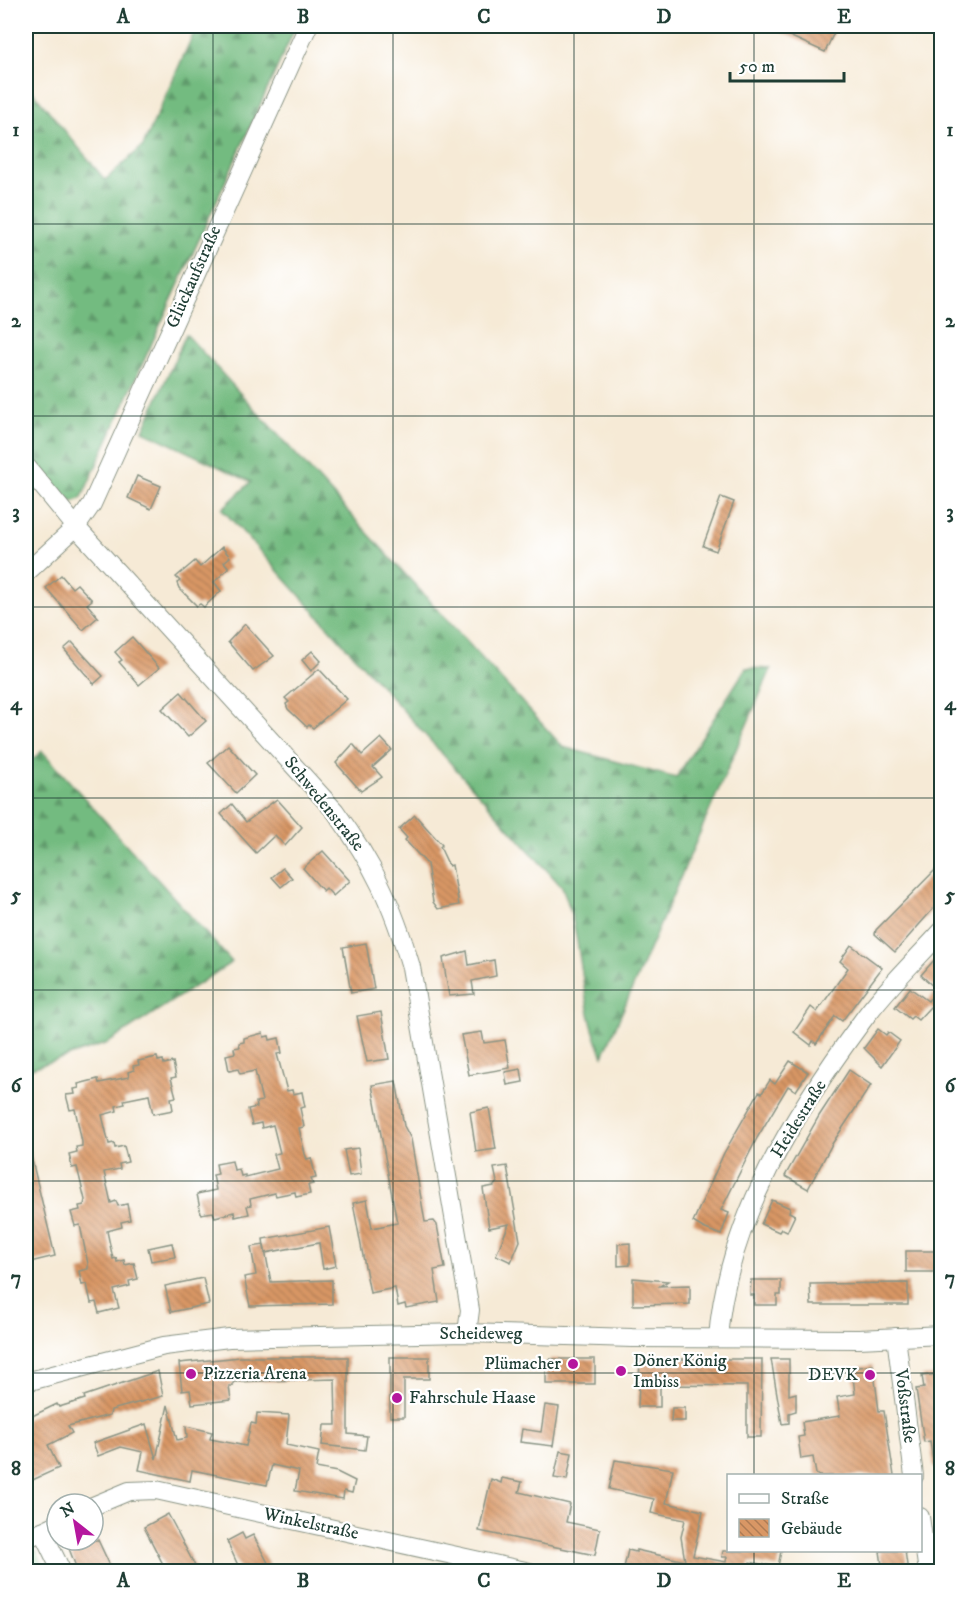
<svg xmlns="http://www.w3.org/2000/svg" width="967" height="1597" viewBox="0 0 967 1597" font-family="'IM FELL DW Pica',serif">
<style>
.grass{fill:#8fdb98;stroke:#578c66;stroke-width:1.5}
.forest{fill:url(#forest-firs);stroke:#497c5a;stroke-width:1.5}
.building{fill:url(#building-back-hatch)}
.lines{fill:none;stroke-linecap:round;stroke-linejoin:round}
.minor-casing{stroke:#8a9485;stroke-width:20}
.minor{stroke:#fff;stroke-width:18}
.grid{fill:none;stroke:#1f3d34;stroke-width:1.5;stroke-opacity:0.55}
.poi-dot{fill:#b5179e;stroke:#fff;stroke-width:2}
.labels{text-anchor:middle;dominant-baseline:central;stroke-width:4.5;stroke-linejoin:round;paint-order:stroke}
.street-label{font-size:18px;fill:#1f3d34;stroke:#fff}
.poi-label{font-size:18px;fill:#1f3d34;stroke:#fff;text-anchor:start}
.neatline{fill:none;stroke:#1f3d34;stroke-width:2}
.grid-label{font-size:20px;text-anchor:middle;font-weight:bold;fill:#1f3d34}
</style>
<defs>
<pattern id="forest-firs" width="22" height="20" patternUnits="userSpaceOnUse" patternTransform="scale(1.5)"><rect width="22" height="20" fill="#73bb80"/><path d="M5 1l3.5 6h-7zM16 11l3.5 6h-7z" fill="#5e996a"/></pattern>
<pattern id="building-back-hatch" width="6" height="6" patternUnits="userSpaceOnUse" patternTransform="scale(1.5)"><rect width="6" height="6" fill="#d99765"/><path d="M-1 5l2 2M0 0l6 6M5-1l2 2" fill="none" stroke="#af7c54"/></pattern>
</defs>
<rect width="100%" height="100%" fill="#fff"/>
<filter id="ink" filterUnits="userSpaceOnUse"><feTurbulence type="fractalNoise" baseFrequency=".0167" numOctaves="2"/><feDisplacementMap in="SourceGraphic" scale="12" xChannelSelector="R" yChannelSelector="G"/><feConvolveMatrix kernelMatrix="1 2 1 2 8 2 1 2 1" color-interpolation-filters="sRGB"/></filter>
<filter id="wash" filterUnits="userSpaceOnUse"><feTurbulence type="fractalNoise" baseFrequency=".008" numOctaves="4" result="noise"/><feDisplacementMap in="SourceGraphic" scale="24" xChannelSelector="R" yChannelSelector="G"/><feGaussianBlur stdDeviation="1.35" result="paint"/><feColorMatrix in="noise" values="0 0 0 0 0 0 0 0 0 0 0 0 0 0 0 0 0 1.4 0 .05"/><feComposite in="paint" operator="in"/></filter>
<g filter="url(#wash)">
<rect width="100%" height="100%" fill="#f6ead6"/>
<polygon class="grass" points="36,1551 46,1571 26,1571 26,1556"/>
<g class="forest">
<path d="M197,26h99l-214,471c-7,6 -12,6 -20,1l-36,-44v-371l79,97 38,-34z"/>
<path d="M186,334l377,413 113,31 70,-110 25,1 -168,387c-25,-53 -18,-115 -41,-169l-340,-378 29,-27 -108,-51z"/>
<polygon points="42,751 232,962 108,1043 26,1070 26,765"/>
</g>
<g id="blocks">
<g class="building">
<polygon points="767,26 837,26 825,52"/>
<polygon points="137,476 161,486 151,509 128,498"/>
<polygon points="721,497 734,502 716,551 703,546"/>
<polygon points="222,547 230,557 224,562 229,568 214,582 221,591 204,607 200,604 197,606 179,588 177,583 180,581 176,577 195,561 200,567"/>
<polygon points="61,575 72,588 77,584 92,600 87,604 98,617 83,630 46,588"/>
<polygon points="245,624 274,656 253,671 228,642"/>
<polygon points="132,637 159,668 139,685 119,662 122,660 115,652"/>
<polygon points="72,642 103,676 94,684 64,649"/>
<polygon points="312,651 321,661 311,671 302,660"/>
<polygon points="319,669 347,699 313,728 309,725 307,727 288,709 286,704 289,702 285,698"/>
<polygon points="181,692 206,721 188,737 162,709"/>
<polygon points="381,738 392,750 373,767 382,777 361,791 336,763 353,744 362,755"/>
<polygon points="228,745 255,775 236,793 208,763"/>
<polygon points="277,799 302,827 285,846 275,835 256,853 221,814 232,804 246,822"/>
<polygon points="415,815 442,845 440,847 449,866 452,865 459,905 438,909 433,902 427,864 405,840 407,838 399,829"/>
<polygon points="323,851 350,881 333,896 326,888 323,891 303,868"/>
<polygon points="942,863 942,899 895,952 875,934 876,930"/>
<polygon points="283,868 292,878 281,887 272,877"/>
<polygon points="366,943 374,989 351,993 343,947"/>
<polygon points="851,945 882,968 842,1021 835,1016 816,1044 813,1041 811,1045 794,1032 811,1007 817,1012 848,968 840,961"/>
<polygon points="467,951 469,965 494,960 496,976 472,981 474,994 449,996 443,958"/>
<polygon points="942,951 942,1017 930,1007 918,1020 913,1016 910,1019 895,1007 910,988 928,1001 937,990 921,975"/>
<polygon points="381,1012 389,1059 367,1062 357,1016"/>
<polygon points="878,1029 886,1035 888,1032 900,1041 882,1066 864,1048"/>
<polygon points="482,1032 484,1043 505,1040 510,1068 469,1075 461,1035"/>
<polygon points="263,1033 264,1037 269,1036 270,1040 279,1038 282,1053 277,1054 287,1091 292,1090 293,1094 302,1092 305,1107 300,1108 304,1127 299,1128 305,1154 307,1159 311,1158 316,1178 311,1179 313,1184 308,1185 310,1194 296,1197 295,1192 276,1196 275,1193 250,1199 251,1205 247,1206 249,1214 235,1217 234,1212 215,1217 213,1212 201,1214 197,1194 216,1190 213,1175 218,1174 216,1164 232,1161 234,1170 239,1169 241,1176 245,1175 245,1177 278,1169 274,1154 280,1153 273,1125 262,1128 261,1123 252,1125 248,1109 257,1107 256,1102 262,1101 255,1071 240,1074 238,1069 229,1071 226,1055 235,1053 234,1048 240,1047 239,1043 244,1042 244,1038"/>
<polygon points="157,1057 158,1061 163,1060 164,1064 173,1062 176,1077 171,1078 176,1097 171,1098 173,1110 153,1114 149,1095 124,1100 125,1104 116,1106 117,1111 102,1115 109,1144 114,1143 115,1148 124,1146 128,1162 119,1164 120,1169 104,1172 111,1203 116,1201 118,1206 127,1204 130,1220 121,1222 122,1227 107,1231 113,1259 116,1258 117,1262 124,1260 125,1265 134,1263 138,1279 129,1281 130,1286 114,1290 119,1308 99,1313 96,1302 91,1303 87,1284 82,1285 79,1271 88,1269 88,1264 80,1225 75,1226 71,1212 80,1210 79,1206 84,1205 85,1200 77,1167 72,1168 69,1154 77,1152 76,1147 82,1146 82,1142 75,1109 70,1110 66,1095 75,1094 74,1089 79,1088 78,1084 98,1079 99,1083 129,1077 128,1072 134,1070 133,1066 139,1065 138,1061"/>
<polygon points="790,1061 808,1072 796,1091 788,1086 757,1138 721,1210 729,1213 721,1235 703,1228 693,1222 724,1153 759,1092 762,1093 770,1080 775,1084"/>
<polygon points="521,1069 523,1082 507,1085 505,1072"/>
<polygon points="849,1070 871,1085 832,1144 808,1189 785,1176 819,1116"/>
<polygon points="396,1081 404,1126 411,1139 425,1222 434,1221 437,1225 445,1268 434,1270 439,1302 406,1308 405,1304 398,1306 395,1288 370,1293 353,1203 367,1200 372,1228 397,1223 372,1085"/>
<polygon points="489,1108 496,1149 476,1152 470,1112"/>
<polygon points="358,1148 361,1174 349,1176 344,1150"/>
<polygon points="26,1152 30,1152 55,1256 26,1263"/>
<polygon points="507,1166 520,1241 511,1262 496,1255 509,1224 489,1228 483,1188 494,1186 497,1182 494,1168"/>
<polygon points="772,1200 790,1208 789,1212 795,1215 787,1232 781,1229 779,1232 761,1224"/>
<polygon points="329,1227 336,1266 323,1269 319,1243 265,1253 263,1239"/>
<polygon points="172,1243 175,1257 151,1261 148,1248"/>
<polygon points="630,1243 630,1265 618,1266 618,1244"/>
<polygon points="264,1245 271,1282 332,1280 332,1304 250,1306 244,1277 256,1275 251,1247"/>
<rect x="906" y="1251" width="36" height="21"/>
<polygon points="203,1278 209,1304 171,1312 165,1286"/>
<polygon points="633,1278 668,1281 660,1286 690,1285 690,1304 633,1305"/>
<polygon points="751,1280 781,1280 781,1295 777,1295 777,1305 754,1305 754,1295 750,1295"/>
<polygon points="908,1283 908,1305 811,1305 810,1284"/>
<polygon points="241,1357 348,1357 348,1434 367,1436 365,1450 322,1445 324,1425 336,1425 335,1379 233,1382 233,1386 229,1386 231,1400 192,1404 190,1390 182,1391 179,1363"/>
<polygon points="390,1357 429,1357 429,1379 404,1379 404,1417 390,1417"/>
<polygon points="550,1359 595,1359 595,1384 546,1384 546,1369 550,1369"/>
<polygon points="640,1359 762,1359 761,1437 747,1437 747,1386 660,1385 660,1407 638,1407"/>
<polygon points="771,1359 789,1359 789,1395 796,1393 796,1411 789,1413 789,1423 782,1424"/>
<polygon points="873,1365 879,1411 884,1411 894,1476 819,1476 816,1474 813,1457 801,1459 798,1437 804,1436 802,1422 840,1416 837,1397 855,1394 852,1368"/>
<polygon points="158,1371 163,1396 111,1410 110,1415 68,1426 72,1433 48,1445 59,1468 26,1483 26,1419 57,1404 59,1407 85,1399 84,1396"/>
<polygon points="942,1374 942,1467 934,1468 930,1441 924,1442 916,1389 924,1388 922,1376"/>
<polygon points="168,1405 177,1440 187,1438 186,1426 212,1432 210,1439 246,1446 251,1423 256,1424 257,1413 289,1415 286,1445 319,1452 316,1468 337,1472 355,1481 352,1493 344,1491 343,1499 295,1491 299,1471 272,1465 267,1485 192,1470 190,1481 139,1470 143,1452 121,1447 98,1456 93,1443 146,1424 156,1459"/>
<polygon points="545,1405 559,1407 553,1446 520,1442 522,1429 541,1432"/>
<polygon points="672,1408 685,1408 685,1421 671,1421"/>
<polygon points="560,1451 572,1453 567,1480 554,1478"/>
<polygon points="615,1460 673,1469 666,1503 703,1511 693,1556 726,1562 727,1557 722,1557 723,1551 781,1551 778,1567 750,1562 747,1572 623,1572 628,1550 636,1552 636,1550 685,1561 681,1537 685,1520 651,1513 654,1499 609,1489"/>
<polygon points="502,1478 522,1482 519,1492 570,1504 566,1522 600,1529 595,1555 479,1531 491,1479 501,1483"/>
<polygon points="168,1514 175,1527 198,1572 167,1572 144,1527"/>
<polygon points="242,1533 245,1539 253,1535 273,1572 241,1572 227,1541"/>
<polygon points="81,1540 98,1540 113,1572 78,1572 68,1546"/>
<polygon points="880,1551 905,1551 908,1572 883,1572"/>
</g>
</g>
</g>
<g filter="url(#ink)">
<use href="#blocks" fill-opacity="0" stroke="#8a9485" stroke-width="1.5"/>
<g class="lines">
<g class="minor-casing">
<g id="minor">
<path d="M26,466l50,61 259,284c39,54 57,92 76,156l59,343 -3,23"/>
<polyline points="26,573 76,527 92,504 308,26"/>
<polyline points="896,1337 914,1476"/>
<path d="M718,1338c9,-118 77,-226 145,-318 23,-32 53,-60 79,-89"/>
<polyline points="26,1382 164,1346 229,1338 467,1333 632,1338 859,1339 942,1335"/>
<polyline points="93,1506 129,1491 156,1490 530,1572"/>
<polyline points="920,1517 928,1572"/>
<polyline points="42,1531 62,1572"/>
<polyline points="26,1539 57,1524"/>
</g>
</g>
<use href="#minor" class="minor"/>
</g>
</g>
<path class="grid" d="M213,26v1546M393,26v1546M574,26v1546M754,26v1450M26,224h916M26,416h916M26,607h916M26,798h916M26,990h916M26,1181h916M26,1373h916M754,1550v22"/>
<g class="poi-dot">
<circle cx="573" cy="1364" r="6"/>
<circle cx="621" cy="1371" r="6"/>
<circle cx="191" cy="1374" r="6"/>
<circle cx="870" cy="1375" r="6"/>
<circle cx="397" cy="1398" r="6"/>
</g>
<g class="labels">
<g class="street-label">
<text transform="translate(194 277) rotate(-66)">Glückaufstraße</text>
<text transform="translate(324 804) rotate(51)">Schwedenstraße</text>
<text transform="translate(799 1119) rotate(-58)">Heidestraße</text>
<text x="481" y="1334">Scheideweg</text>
<text transform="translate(905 1406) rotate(83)">Voßstraße</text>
<text transform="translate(311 1524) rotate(12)">Winkelstraße</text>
</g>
<g class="poi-label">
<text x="633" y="1361">Döner König<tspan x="633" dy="21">Imbiss</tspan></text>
<text x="561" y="1364" text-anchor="end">Plümacher</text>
<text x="203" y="1374">Pizzeria Arena</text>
<text x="858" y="1375" text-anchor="end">DEVK</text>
<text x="409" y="1398">Fahrschule Haase</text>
</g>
</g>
<rect width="967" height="1597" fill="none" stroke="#fff" stroke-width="66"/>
<rect x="727" y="1474" width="195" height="78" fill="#ffffff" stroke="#a5b1ae" stroke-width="1.5"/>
<rect x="739" y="1494" width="30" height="9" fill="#ffffff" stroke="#a5b1ae" stroke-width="1.5"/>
<text x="781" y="1504" font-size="18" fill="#1f3d34">Straße</text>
<rect x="739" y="1519" width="30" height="18" fill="url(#building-back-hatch)" stroke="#a5b1ae" stroke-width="1.5"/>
<text x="781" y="1534" font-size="18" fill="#1f3d34">Gebäude</text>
<g transform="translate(75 1522) rotate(329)"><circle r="28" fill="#ffffff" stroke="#a5b1ae" stroke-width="1.5"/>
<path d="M0-4.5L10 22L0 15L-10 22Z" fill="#b5179e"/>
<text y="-9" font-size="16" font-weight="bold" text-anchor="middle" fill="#1f3d34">N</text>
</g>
<path d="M730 72v9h114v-9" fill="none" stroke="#1f3d34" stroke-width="3"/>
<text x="739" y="72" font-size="18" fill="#1f3d34" stroke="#ffffff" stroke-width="4.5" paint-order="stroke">50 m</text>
<rect x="33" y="33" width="901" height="1531" class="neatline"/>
<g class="grid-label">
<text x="123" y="23">A</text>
<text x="303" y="23">B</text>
<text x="484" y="23">C</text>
<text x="664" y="23">D</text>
<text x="844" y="23">E</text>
<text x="16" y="136">1</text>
<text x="950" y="136">1</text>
<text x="16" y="327">2</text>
<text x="950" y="327">2</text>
<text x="16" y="518">3</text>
<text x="950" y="518">3</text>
<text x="16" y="710">4</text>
<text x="950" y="710">4</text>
<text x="16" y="901">5</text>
<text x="950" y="901">5</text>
<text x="16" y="1092">6</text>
<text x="950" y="1092">6</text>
<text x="16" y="1284">7</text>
<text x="950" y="1284">7</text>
<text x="16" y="1475">8</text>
<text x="950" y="1475">8</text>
<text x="123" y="1587">A</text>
<text x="303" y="1587">B</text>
<text x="484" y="1587">C</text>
<text x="664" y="1587">D</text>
<text x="844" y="1587">E</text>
</g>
</svg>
